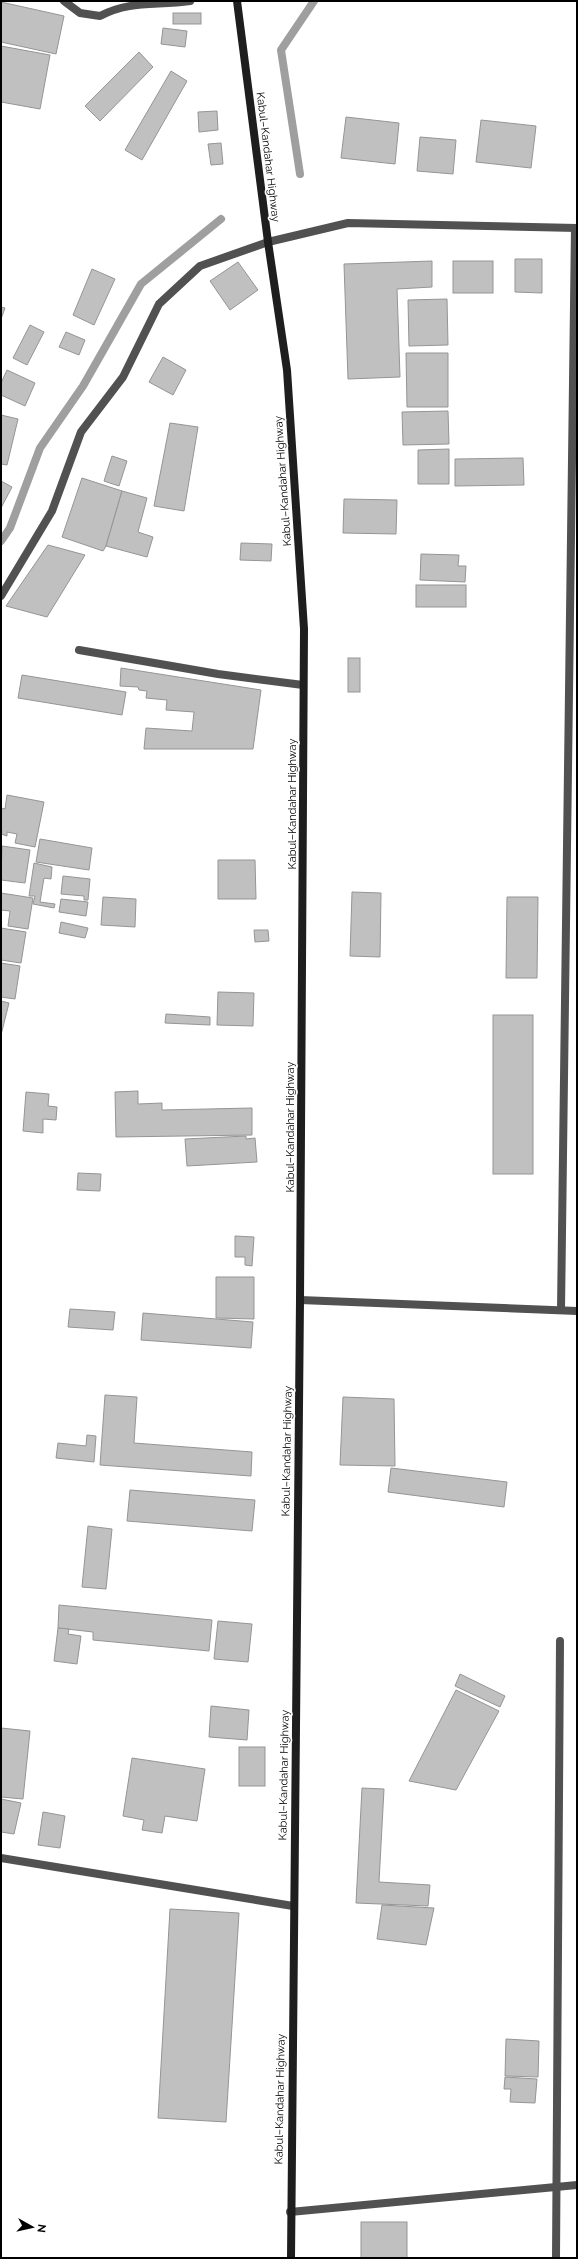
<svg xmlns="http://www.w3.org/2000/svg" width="578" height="2259" viewBox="0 0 578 2259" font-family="Raleway,sans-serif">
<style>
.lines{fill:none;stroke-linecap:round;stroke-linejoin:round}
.stream{stroke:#9f9f9f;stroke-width:8}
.building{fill:#c0c0c0;stroke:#959595}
.service{stroke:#515151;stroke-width:8}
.minor{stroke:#515151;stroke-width:8}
.tertiary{stroke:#515151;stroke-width:8}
.secondary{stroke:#1e1e1e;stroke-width:8}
.labels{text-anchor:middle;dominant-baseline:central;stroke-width:3.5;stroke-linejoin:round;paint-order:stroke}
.street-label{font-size:11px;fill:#000;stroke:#fff}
</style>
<rect width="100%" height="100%" fill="#fff"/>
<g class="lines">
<g class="stream">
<polyline points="300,174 281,50 314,1"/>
<polyline points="1,541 10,528 40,448 83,386 141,284 221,219"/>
</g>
</g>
<g class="building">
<polygon points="1,2 64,16 56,54 1,42"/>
<rect x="173" y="13" width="28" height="11"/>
<polygon points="163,28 187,31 185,47 161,44"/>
<polygon points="1,46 50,55 40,109 1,102"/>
<polygon points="139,52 153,67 100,121 85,106"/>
<polygon points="171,71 187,81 142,160 125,150"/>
<polygon points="217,111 218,130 199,132 198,112"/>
<polygon points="346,117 399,123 395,164 341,158"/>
<polygon points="481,120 536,126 531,168 476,162"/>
<polygon points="420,137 456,140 453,174 417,171"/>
<polygon points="221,143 223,164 211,165 208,144"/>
<polygon points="515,259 542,259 542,293 515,292"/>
<polygon points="432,261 432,287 397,289 400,377 348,379 344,264"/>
<rect x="453" y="261" width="40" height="32"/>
<polygon points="238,262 258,290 230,310 210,281"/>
<polygon points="92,269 115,279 94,325 73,315"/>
<polygon points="447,299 448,345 409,346 408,300"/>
<polygon points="1,307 5,308 1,319"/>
<polygon points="30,325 44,332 27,365 13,358"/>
<polygon points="66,332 85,340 79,355 59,347"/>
<polygon points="406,353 448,353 448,407 407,407"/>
<polygon points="163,357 186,370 173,395 149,382"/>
<polygon points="7,370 35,383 25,406 1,395 1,383"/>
<polygon points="448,411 449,444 403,445 402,412"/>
<polygon points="1,415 18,419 7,465 1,464"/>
<polygon points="170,423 198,427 184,511 154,506"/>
<polygon points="449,449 449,484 418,484 418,450"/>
<polygon points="112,456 127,461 119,486 104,481"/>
<polygon points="523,458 524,485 455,486 455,459"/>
<polygon points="82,478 122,491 106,546 103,551 62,537"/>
<polygon points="1,481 12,487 1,508"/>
<polygon points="122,491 147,498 138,532 153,537 147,557 106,546"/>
<polygon points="344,499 397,500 396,534 343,533"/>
<polygon points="241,543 272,544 271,561 240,560"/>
<polygon points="48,545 85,555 47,617 6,606"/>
<polygon points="421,554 459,555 458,566 466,566 465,582 420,580"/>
<rect x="416" y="585" width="50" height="22"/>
<rect x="348" y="658" width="12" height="34"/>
<polygon points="121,668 261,690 253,749 144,749 146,728 192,731 194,712 166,710 167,700 146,698 147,691 139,690 138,687 120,686"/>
<polygon points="22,675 126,692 122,715 18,698"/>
<polygon points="7,795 44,802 35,847 15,843 17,834 7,832 7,836 1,834 1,808 5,809"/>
<polygon points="40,839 92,848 89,870 36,862"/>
<polygon points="2,846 30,850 25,883 1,880"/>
<polygon points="218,860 255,860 256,899 218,899"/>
<polygon points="34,863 52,867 51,879 44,878 40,902 55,904 54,908 33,904 35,896 29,896"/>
<polygon points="63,876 90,879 88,900 84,900 84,896 61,894"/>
<polygon points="352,892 381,893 380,957 350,956"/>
<polygon points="1,893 33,898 28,929 8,926 10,911 1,910"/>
<polygon points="103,897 136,899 135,927 101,925"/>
<polygon points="507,897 538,897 537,978 506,978"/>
<polygon points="61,899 88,902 86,916 59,912"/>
<polygon points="61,922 88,928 85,938 59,933"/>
<polygon points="1,928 26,932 21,963 1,960"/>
<polygon points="254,930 268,930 269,941 255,942"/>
<polygon points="1,963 20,966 15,999 1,997"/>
<polygon points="218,992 254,993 253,1026 217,1025"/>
<polygon points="1,1001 9,1003 1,1035"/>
<polygon points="166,1014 210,1017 210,1025 165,1023"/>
<rect x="493" y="1015" width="40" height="159"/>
<polygon points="138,1091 138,1104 162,1103 162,1110 252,1108 252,1135 116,1137 115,1092"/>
<polygon points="26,1092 49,1094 48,1106 57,1107 56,1120 43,1119 43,1133 23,1131"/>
<polygon points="246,1136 246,1139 255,1138 257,1162 187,1166 185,1139"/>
<polygon points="78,1173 101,1174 100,1191 77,1190"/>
<polygon points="235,1236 254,1237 252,1266 245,1265 245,1257 235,1257"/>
<polygon points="216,1277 254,1277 254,1319 216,1318"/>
<polygon points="70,1309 115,1312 113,1330 68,1327"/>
<polygon points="143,1313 253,1322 251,1348 141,1340"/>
<polygon points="105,1395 137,1397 134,1443 252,1452 251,1476 100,1465"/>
<polygon points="343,1397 394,1399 395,1466 340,1465"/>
<polygon points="87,1435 96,1436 94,1462 56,1458 58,1443 86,1446"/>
<polygon points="391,1468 507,1482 504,1507 388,1492"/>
<polygon points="130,1490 255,1500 252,1531 127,1521"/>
<polygon points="88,1526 112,1529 106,1589 82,1587"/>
<polygon points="59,1605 212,1620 209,1651 93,1640 93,1632 58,1628"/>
<polygon points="218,1621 252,1624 248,1662 214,1659"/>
<polygon points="58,1628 69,1629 68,1634 81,1636 77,1664 54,1661"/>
<polygon points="460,1674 505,1696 500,1707 455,1686"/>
<polygon points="456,1690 499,1711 456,1790 409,1781"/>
<polygon points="211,1706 249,1710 247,1740 209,1737"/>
<polygon points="1,1728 30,1731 23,1799 1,1797"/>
<rect x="239" y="1747" width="26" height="39"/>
<polygon points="132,1758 205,1769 197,1821 165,1816 162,1833 142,1830 144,1820 123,1816"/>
<polygon points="362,1788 384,1789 379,1882 430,1885 428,1906 356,1903"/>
<polygon points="1,1799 21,1803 14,1834 1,1832"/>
<polygon points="43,1812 65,1816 60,1848 38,1845"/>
<polygon points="382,1905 434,1908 426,1945 377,1939"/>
<polygon points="170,1909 239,1913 226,2122 158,2118"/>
<polygon points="506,2039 539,2041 538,2077 505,2076"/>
<polygon points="505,2077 537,2079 535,2103 510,2102 511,2089 504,2089"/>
<rect x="361" y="2222" width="46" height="36"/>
</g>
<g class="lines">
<g class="service">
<polyline points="79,650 218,674 303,685"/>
<polyline points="1,1858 293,1906"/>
</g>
<g class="minor">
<path d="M64,1l16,12 20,3c30,-16 56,-10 90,-15"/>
<polyline points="1,596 52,511 81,432 123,377 159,304 200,266 268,242"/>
<polyline points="561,1310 575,228"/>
<polyline points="290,2212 577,2185"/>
<polyline points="556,2258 560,1641"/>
</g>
<g class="tertiary">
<polyline points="268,242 348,223 577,228"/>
<polyline points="300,1300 577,1311"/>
</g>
<polyline class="secondary" points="237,1 268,242 287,370 304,629 300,1300 291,2258"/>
</g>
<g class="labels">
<g class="street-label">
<text transform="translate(268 157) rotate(83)">Kabul–Kandahar Highway</text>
<text transform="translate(283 481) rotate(-94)">Kabul–Kandahar Highway</text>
<text transform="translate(292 804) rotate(-90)">Kabul–Kandahar Highway</text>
<text transform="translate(290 1127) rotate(-90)">Kabul–Kandahar Highway</text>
<text transform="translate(287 1451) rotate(-89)">Kabul–Kandahar Highway</text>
<text transform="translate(284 1775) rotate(-89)">Kabul–Kandahar Highway</text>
<text transform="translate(280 2099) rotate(-89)">Kabul–Kandahar Highway</text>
</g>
</g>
<rect width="578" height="2259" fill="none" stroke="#000000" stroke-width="4"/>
<g transform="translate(32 2227) rotate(98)" stroke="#ffffff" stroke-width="3" paint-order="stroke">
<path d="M0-3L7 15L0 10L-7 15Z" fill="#000000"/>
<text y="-6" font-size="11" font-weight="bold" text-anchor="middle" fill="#000000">N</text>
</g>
</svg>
